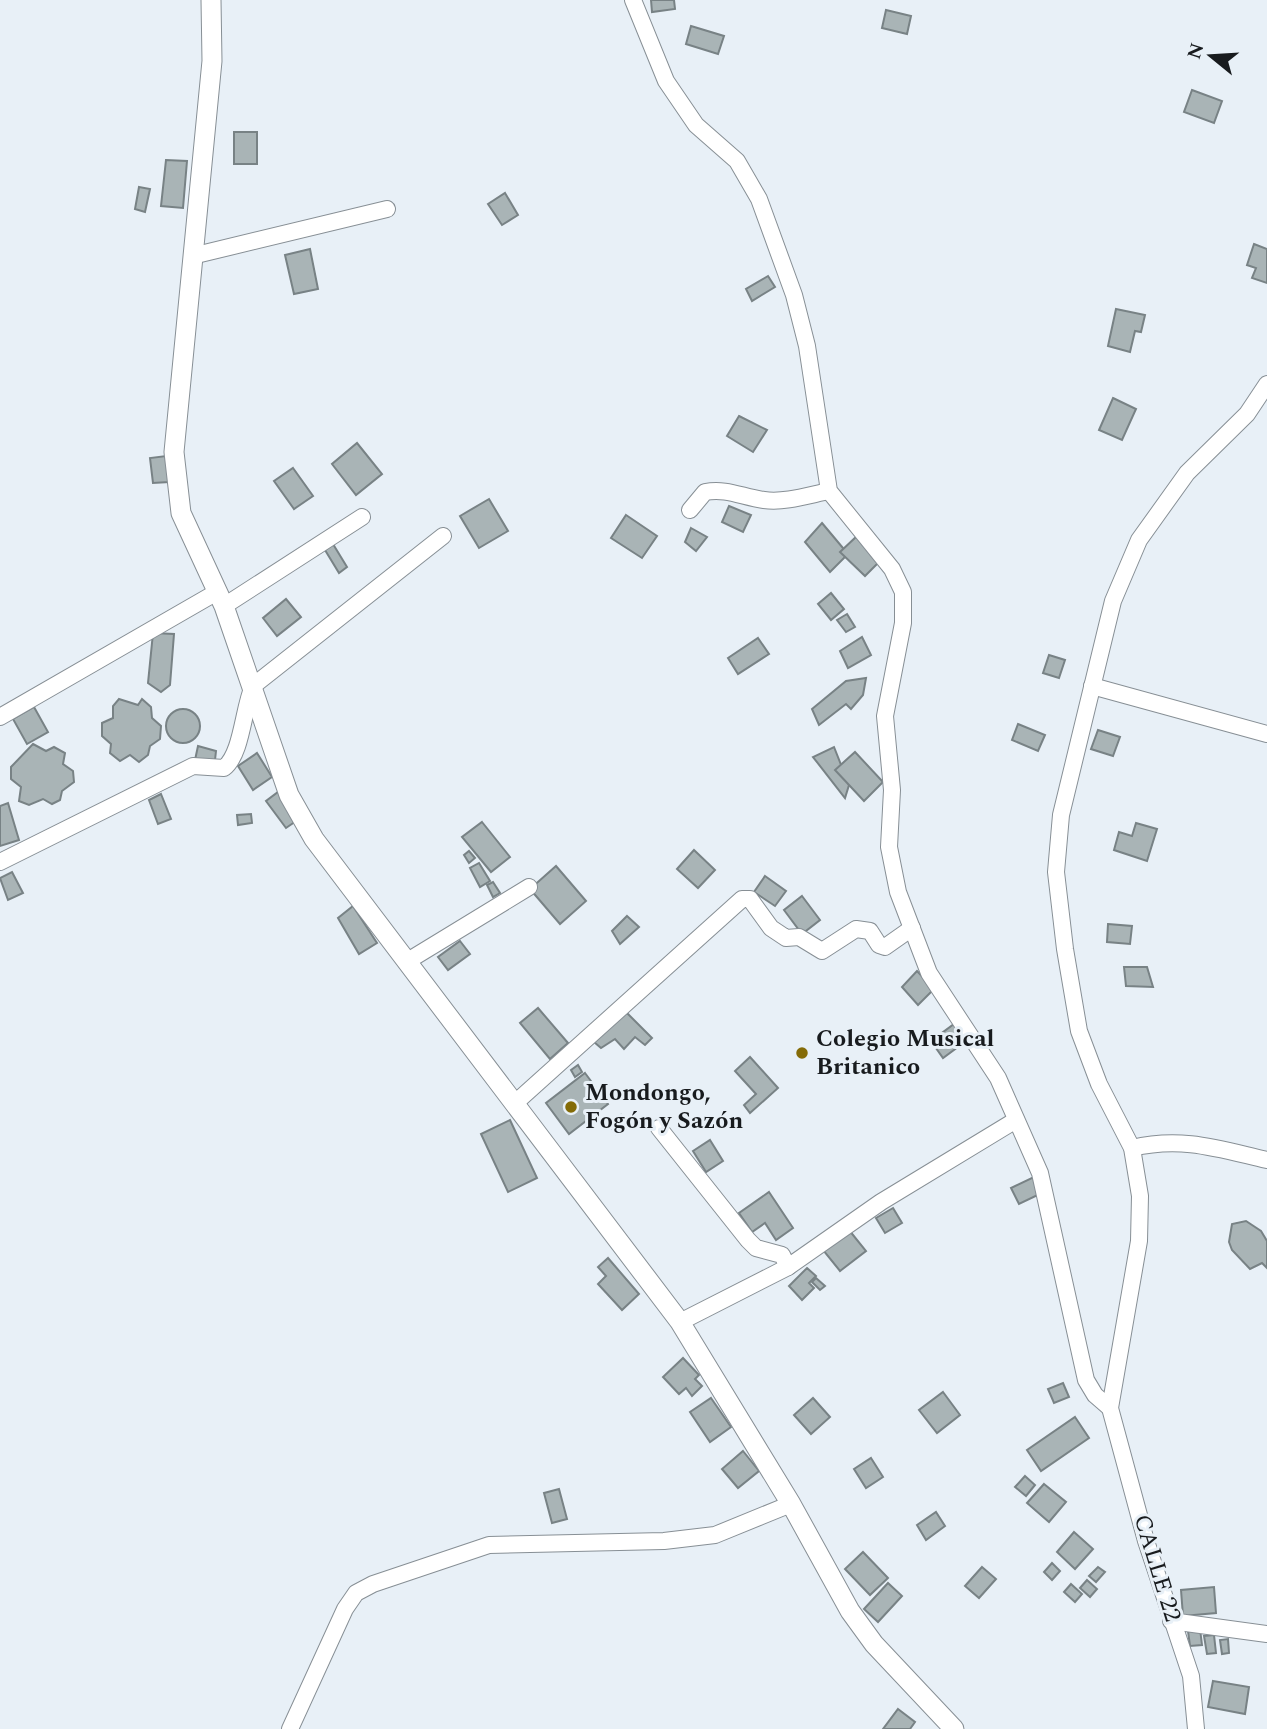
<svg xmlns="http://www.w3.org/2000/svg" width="1267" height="1729" viewBox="0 0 1267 1729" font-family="Spectral,serif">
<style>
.building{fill:#a9b4b6;stroke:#788285;stroke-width:2}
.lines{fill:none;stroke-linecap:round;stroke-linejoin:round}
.minor-casing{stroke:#878f95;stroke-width:18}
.tertiary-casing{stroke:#878f95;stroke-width:21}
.minor{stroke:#fff;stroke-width:16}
.tertiary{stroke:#fff;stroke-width:19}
.poi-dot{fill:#846b07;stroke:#e8f0f7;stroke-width:2.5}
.labels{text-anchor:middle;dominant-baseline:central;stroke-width:6;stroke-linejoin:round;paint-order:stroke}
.poi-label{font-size:24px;font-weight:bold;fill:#181b1e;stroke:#e8f0f7;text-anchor:start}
.street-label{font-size:24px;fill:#181b1e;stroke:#e8f0f7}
</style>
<rect width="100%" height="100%" fill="#e8f0f7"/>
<g class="building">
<polygon points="651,0 674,0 675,9 652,12"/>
<polygon points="886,10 911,16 907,34 882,28"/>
<polygon points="691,26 724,36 718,54 686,44"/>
<polygon points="1192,90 1222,101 1214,123 1184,112"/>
<rect x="234" y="132" width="23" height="32"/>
<polygon points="166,160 187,161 183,208 161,206"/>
<polygon points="139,187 150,189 145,212 135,209"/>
<polygon points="505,193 518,215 502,225 488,204"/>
<polygon points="1254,244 1267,249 1267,283 1252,278 1256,268 1247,265"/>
<polygon points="310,249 318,289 294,294 285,255"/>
<polygon points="768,276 775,287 752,301 746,289"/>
<polygon points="1116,309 1145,315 1141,332 1135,331 1130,352 1108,346"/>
<polygon points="1113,398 1136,409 1122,440 1099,430"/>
<polygon points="739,416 767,430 753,452 727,436"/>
<polygon points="357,443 382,474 356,495 332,464"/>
<polygon points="166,456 169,482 153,483 150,458"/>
<polygon points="293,468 313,496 294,509 274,481"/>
<polygon points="489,499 508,531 479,548 460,516"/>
<polygon points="729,506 751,515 743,532 722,522"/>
<polygon points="626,515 657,536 642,558 611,538"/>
<polygon points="822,523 848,554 830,572 805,542"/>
<polygon points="691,528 707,537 696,551 685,542"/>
<polygon points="857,536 881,560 865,576 840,552"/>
<polygon points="333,544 347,567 339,573 325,550"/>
<polygon points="831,593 844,609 831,620 818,604"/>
<polygon points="286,599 301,617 277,636 263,618"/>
<polygon points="847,614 855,627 846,632 837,620"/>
<polygon points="153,633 174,634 170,685 161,692 148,683"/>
<polygon points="862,637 871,655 848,668 840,651"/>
<polygon points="758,638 769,654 738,674 728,658"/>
<polygon points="1049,655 1065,660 1059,678 1043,673"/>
<polygon points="866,678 863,695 851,709 846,704 819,725 812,709 846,681"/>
<polygon points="119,699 138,705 142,699 151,707 152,718 161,726 160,739 150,746 148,755 139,762 130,755 120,761 110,753 111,744 102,736 102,723 113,718 113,706"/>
<polygon points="34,707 48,732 27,744 13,719"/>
<circle cx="183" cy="726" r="17"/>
<polygon points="1018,724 1045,735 1038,751 1012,740"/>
<polygon points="1098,730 1120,737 1113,756 1091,749"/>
<polygon points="33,744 46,751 54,747 65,753 63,764 73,771 74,782 62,791 60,800 52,804 43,799 29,805 19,801 21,787 11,779 11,767"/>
<polygon points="198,746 216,751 215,760 195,760"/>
<polygon points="834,747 849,785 845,798 813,757"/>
<polygon points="855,752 883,782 864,801 835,770"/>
<polygon points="257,753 272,777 253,790 238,766"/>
<polygon points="278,792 299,819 286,828 266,801"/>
<polygon points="161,794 171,819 158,824 149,800"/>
<polygon points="8,803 19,840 0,846 0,806"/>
<polygon points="251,814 252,823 238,825 237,815"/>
<polygon points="482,822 510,857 491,872 462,837"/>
<polygon points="1136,823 1157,829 1147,861 1114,850 1119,832 1132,836"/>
<polygon points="694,850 715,870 698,888 677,869"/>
<polygon points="469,851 475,858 469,863 464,855"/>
<polygon points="479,863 490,881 480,887 470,868"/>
<polygon points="556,866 586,901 560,924 530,889"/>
<polygon points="12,872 23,893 8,900 0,878"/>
<polygon points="765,876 786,891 775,906 754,892"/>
<polygon points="493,882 500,893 493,897 487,885"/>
<polygon points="802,896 820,920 802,934 784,910"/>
<polygon points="353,906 377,943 359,954 338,918"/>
<polygon points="627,916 639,927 620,944 612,931"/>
<polygon points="1108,924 1132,926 1130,944 1107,942"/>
<polygon points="460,941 470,954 448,970 438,957"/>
<polygon points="1124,967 1147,967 1153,987 1126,986"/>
<polygon points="917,971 934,989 918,1005 902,987"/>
<polygon points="538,1008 568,1043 550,1059 520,1023"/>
<polygon points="626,1012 652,1038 645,1045 635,1037 624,1049 615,1039 601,1048 594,1042"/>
<polygon points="954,1024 966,1041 943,1058 931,1041"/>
<polygon points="750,1057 778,1088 750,1113 744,1105 756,1094 735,1071"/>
<polygon points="578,1065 582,1072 575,1077 571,1070"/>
<polygon points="585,1073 608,1104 569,1134 546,1103"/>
<polygon points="621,1115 628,1124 616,1134 609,1125"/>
<polygon points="510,1120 537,1178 508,1192 481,1134"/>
<polygon points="710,1140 723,1161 706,1172 693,1151"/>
<polygon points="1036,1176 1044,1192 1019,1204 1011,1188"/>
<polygon points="769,1192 793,1228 776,1240 765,1223 752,1232 739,1213"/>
<polygon points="893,1208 902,1223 885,1233 876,1218"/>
<polygon points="1246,1221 1261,1231 1267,1241 1267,1268 1262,1263 1250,1269 1232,1250 1229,1242 1232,1224"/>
<polygon points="849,1230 866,1251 840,1271 823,1250"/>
<polygon points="608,1258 639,1294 622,1310 598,1284 606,1276 598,1267"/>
<polygon points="807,1268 816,1276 809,1283 814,1288 802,1300 789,1286"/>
<polygon points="816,1278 825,1286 820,1290 812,1282"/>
<polygon points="683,1358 699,1375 695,1379 702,1386 692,1396 686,1388 679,1394 663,1377"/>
<polygon points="1063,1383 1069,1397 1054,1403 1048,1389"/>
<polygon points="943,1392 960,1415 937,1433 919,1410"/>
<polygon points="711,1398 731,1427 710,1442 690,1412"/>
<polygon points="813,1398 830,1417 811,1434 794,1415"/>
<polygon points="1075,1417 1089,1438 1041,1471 1027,1450"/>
<polygon points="743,1451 759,1471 738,1488 722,1469"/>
<polygon points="871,1458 883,1477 866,1488 854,1469"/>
<polygon points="1025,1476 1035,1485 1026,1496 1015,1487"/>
<polygon points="1044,1484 1066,1502 1049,1522 1027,1503"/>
<polygon points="559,1489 567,1519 552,1523 544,1493"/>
<polygon points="936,1512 945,1526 926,1540 917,1525"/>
<polygon points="1074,1532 1093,1549 1075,1569 1057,1552"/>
<polygon points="863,1552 888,1578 870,1595 845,1569"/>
<polygon points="1052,1563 1060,1571 1052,1580 1044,1572"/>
<polygon points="982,1567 996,1579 979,1598 965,1586"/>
<polygon points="1098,1567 1105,1572 1096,1582 1089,1576"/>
<polygon points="1087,1580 1097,1589 1090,1597 1080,1588"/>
<polygon points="888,1583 902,1596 878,1622 864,1609"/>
<polygon points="1071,1584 1082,1594 1075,1602 1064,1592"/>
<polygon points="1214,1587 1216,1613 1183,1616 1181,1590"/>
<polygon points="1200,1629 1202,1645 1190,1646 1188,1631"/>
<polygon points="1214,1635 1216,1653 1207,1654 1204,1636"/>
<polygon points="1228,1639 1229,1653 1222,1654 1220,1640"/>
<polygon points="1213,1681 1249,1687 1245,1714 1208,1707"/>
<polygon points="898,1709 915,1722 910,1729 883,1729"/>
</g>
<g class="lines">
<g class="minor-casing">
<g id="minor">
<polyline points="633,0 666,81 696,125 737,161 759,199 794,295 807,346 829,491 892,569 903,592 903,623 885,716 892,790 889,847 898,892 929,973 998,1078 1040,1173 1086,1380 1095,1395 1110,1408"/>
<polyline points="192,256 387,209"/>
<path d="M690,510l15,-18c22,-4 37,5 59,8 21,3 45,-5 65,-9"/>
<polyline points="224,606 362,517"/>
<polyline points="1092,686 1267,734"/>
<polyline points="0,717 217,592"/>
<path d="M0,862l193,-96 31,2c18,-14 19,-59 29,-82l190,-150"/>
<polyline points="406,962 529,887"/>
<polyline points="514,1104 742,899 750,899 771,928 786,938 799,937 822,951 856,929 870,931 879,945 885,947 912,928"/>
<polyline points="659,1128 748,1240 756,1248 782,1255 788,1267"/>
<path d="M1132,1148c50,-12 87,1 135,12"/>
<polyline points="680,1322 788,1267 881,1202 1016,1120"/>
<polyline points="1171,1621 1267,1634"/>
<polyline points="290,1729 345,1609 356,1593 373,1584 489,1545 664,1541 715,1535 791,1504"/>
<polyline points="1196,1729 1191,1676 1146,1541 1110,1408 1139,1241 1140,1196 1132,1148 1099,1084 1079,1031 1065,949 1056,872 1061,815 1113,601 1139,540 1187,473 1247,414 1267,384"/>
</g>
</g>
<g class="tertiary-casing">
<polyline id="tertiary" points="211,0 212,61 174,452 181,513 224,606 289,795 314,839 680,1322 791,1504 850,1611 874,1644 954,1729"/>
</g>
<use href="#minor" class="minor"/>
<use href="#tertiary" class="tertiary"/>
</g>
<g class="poi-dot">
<circle cx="802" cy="1053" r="7"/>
<circle cx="571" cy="1107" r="7"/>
</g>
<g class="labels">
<g class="poi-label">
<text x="816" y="1039">Colegio Musical<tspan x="816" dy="28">Britanico</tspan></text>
<text x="585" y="1093">Mondongo,<tspan x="585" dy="28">Fogón y Sazón</tspan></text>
</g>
<g class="street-label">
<text transform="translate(1157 1568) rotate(73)">CALLE 22</text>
</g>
</g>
<g transform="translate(1211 56) rotate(288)" stroke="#e8f0f7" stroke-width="5" paint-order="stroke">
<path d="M0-5L12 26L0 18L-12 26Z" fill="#181b1e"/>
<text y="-10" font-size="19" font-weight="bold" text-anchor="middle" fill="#181b1e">N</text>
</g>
</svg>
